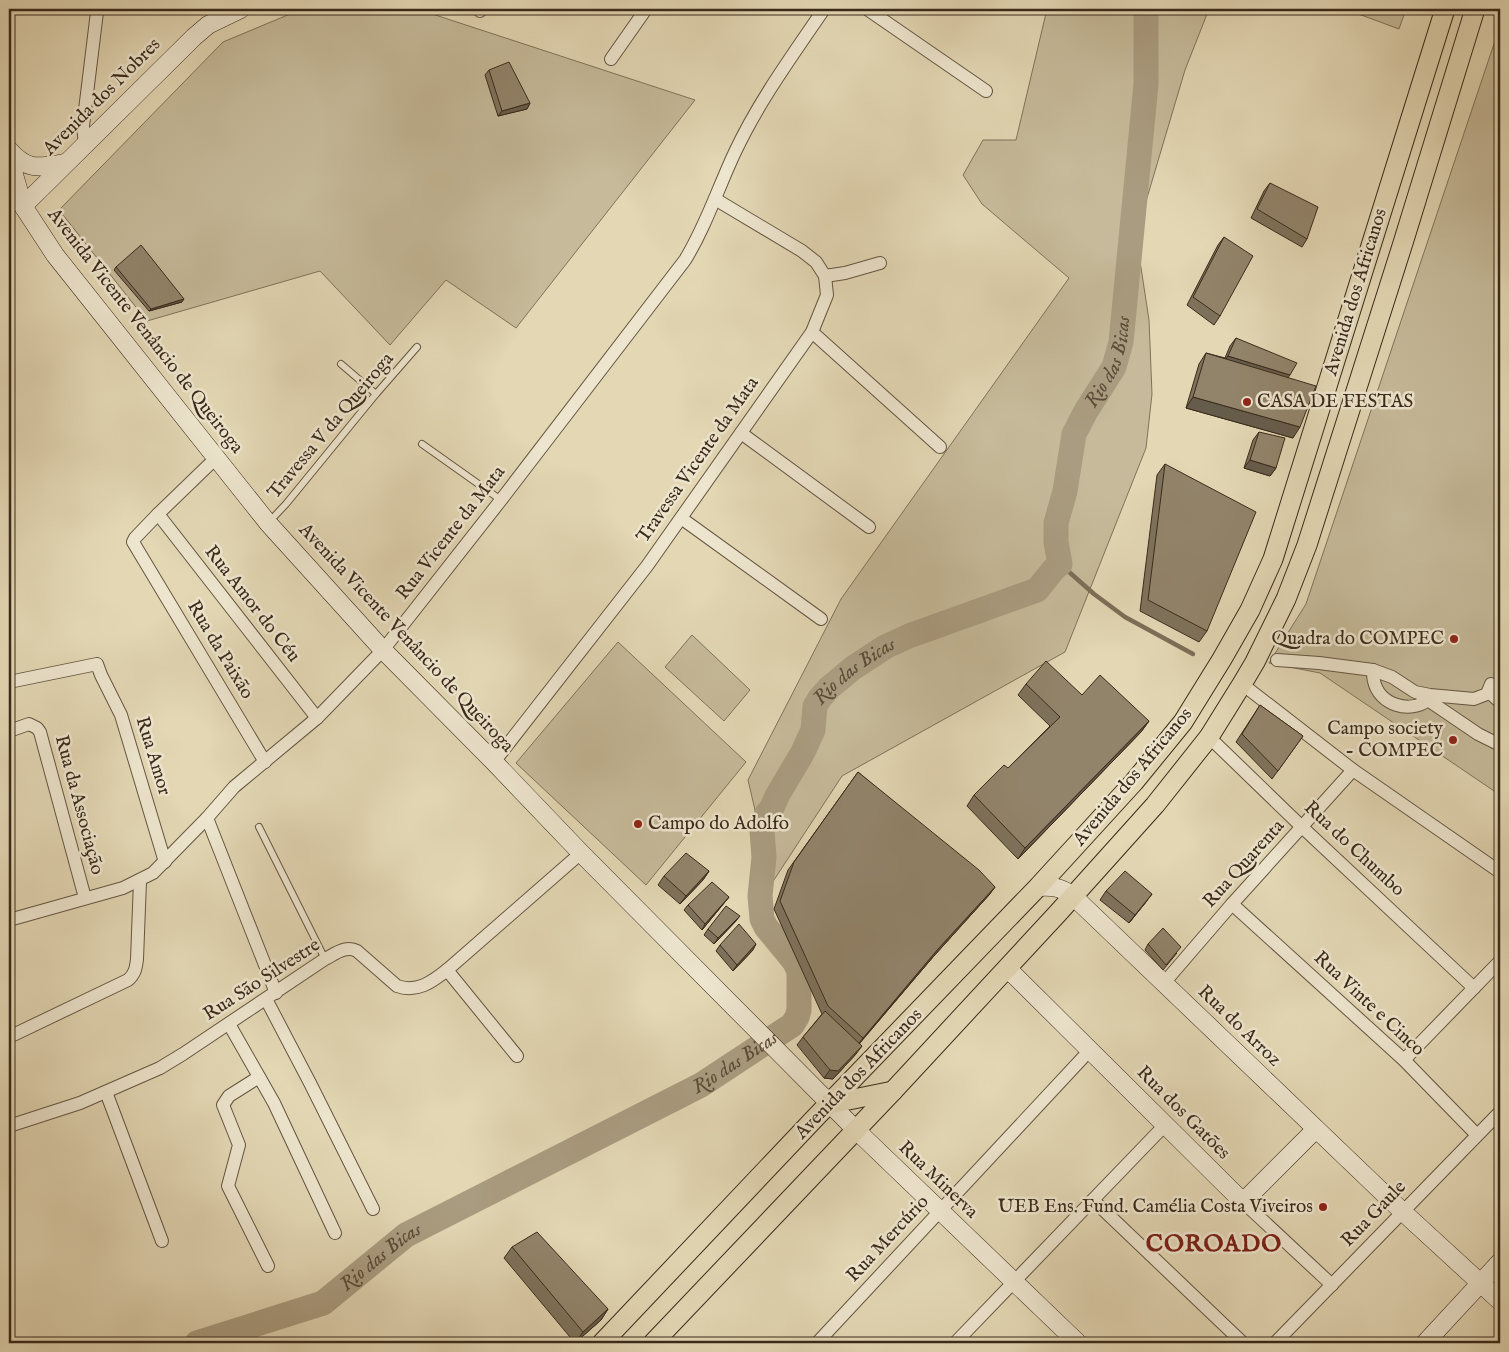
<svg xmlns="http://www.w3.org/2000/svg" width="1509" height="1352" viewBox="0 0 1509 1352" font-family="'IM FELL English',serif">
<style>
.green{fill:#c6ba9a;stroke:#80725a}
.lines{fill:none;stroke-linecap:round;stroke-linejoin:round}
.stream{stroke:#7d6e58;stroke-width:4.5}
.river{stroke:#aa9c80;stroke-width:25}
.lane-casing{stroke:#645541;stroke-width:8}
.street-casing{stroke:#645541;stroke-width:14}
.secondary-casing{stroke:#3a2a1b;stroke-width:19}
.primary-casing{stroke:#3a2a1b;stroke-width:21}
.lane{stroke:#ede5ce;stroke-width:6}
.street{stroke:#ede5ce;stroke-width:12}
.secondary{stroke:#ede5ce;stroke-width:18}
.primary{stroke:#e3d7b4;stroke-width:19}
.wall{fill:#7e725c;stroke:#3a2a1b}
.shaded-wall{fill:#665c4b;stroke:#3a2a1b}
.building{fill:#92846b;stroke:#3a2a1b}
.poi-dot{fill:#8f2418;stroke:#ede5ce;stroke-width:2}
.labels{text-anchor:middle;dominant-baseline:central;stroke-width:5;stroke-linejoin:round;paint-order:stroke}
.street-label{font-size:19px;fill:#3a2a1b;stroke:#ede5ce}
.poi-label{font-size:19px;fill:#3a2a1b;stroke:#ede5ce;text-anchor:end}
.water-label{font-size:20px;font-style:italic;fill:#5c4c39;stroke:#ede5ce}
.district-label{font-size:24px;font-weight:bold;letter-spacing:1px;fill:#7a1f14;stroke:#ede5ce}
</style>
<rect width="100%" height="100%" fill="#e3d7b4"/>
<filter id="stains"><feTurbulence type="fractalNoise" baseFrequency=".004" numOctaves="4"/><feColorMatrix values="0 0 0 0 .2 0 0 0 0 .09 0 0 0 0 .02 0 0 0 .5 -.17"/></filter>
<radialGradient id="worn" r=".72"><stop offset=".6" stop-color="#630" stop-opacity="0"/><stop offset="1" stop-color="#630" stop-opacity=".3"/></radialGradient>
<g class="green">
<polygon points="302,9 417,9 695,100 516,328 446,280 390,345 320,271 147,321 59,210 223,42"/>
<polygon points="1047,9 1209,9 1185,70 1136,235 1149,320 1152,394 1146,448 1065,652 842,776 772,883 748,780 841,599 1069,278 982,204 963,175 983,140 1016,140"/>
<polygon points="1345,9 1406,9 1399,29"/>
<polygon points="1500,26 1500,795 1320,673 1269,663 1306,604"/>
<polygon points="692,635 750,690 724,721 665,667"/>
<polygon points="618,642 746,762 646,885 516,763"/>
</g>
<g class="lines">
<polyline class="stream" points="1060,564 1094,594 1125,617 1193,654"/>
<path class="river" id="s1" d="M197,1343l126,-40 83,-68 295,-150 91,-60 5,-8 2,-7v-39l-5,-10 -28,-34 -4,-8 -2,-23 4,-39 -2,-26 4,-16 6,-7 5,-12 26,-44 10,-22 2,-24 5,-8 9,-10 24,-20 32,-21 24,-11 128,-46 17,-21 6,-5 -4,-22v-19l9,-32 9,-57 12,-23 28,-44 7,-25 25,-258v-75"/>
<g class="lane-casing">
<g id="lane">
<polyline points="341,364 376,394"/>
<polyline points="422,444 501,500"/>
<polyline points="269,522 286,504 376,394 417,347"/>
<polyline points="259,827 325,959"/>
</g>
</g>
<g class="street-casing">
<g id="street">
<polyline points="867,9 986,91"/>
<polyline points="480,11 482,9"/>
<polyline points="611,59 646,9"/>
<polyline points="85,144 83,126 97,12 100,9"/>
<polyline points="825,276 845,273 880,263"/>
<polyline points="812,332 940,447"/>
<polyline points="741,433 869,527"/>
<polyline points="217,457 158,514 135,538 133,542 265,762"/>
<polyline points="158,514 317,718"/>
<polyline points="681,518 821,619"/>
<polyline points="1277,660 1319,663 1373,670 1392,677 1415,692 1430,695 1474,699 1487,694 1491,684"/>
<path d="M1373,670c0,3 0,8 1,11 5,24 36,33 54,19"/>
<polyline points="9,682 97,664 101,675 121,715 165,862"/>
<polyline points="1242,684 1353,770 1500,872"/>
<polyline points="1489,692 1500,702"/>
<polyline points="1422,696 1478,734 1500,745"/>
<polyline points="9,731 29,724 37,728 40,732 85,898"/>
<polyline points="1209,737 1302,827 1474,988"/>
<polyline points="494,762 647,566 812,332 827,295 825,276 816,262 802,251 715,199"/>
<polyline points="207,818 276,993"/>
<polyline points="1232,904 1404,1060 1477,1135"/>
<path d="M9,920l114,-32 30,-15 54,-55 27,-31 83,-69 66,-68 118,-150 184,-240c21,-34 33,-72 50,-108 24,-51 57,-96 89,-143"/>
<polyline points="447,970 517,1056"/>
<polyline points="1164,983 1232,904 1353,770"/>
<polyline points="266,999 310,1083 373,1209"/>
<polyline points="229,1024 274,1103 335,1233"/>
<path d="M9,1037l119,-57c7,-6 8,-12 9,-21l3,-78"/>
<polyline points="1404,1060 1500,961"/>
<polyline points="259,1077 229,1096 223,1105 239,1145 228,1186 268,1266"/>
<polyline points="106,1092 162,1241"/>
<path d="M9,1126l71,-23 80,-35 23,-14 142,-95c10,-5 21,-14 32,-8l40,35c20,7 35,-4 50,-16l134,-117"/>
<polyline points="1093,1200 1243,1343"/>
<polyline points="1243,1202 1332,1285"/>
<polyline points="817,1343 1090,1050"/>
<polyline points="955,1343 1165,1125"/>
<polyline points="1275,1343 1500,1112"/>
</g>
</g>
<g class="secondary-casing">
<g id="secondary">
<path d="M9,150c19,22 30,17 57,13"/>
<polyline points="9,157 23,206 55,255 268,523 383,650 494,762 581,853 856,1130 1078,1343"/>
<polyline points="23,206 194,37 208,25 241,9"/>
<path d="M1038,887c14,-1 23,0 35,9l330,316 97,89"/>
<polyline points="1007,968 1243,1202 1316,1129"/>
<polyline points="1425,1343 1500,1262"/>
</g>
</g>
<g class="primary-casing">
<g id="primary">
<polyline points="829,1104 893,1091"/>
<polyline points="602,1343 816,1117 1038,887 1134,782 1183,722 1222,659 1250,610 1273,559 1445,9"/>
<polyline points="653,1343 893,1091 1058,913 1155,805 1209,737 1242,684 1255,662 1286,599 1307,545 1403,243 1475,9"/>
</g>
</g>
<use href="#lane" class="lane"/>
<use href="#street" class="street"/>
<use href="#secondary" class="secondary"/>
<use href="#primary" class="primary"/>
</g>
<g class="wall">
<polygon points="489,70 530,103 527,109 498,116 485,75"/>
<polygon points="1270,183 1307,239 1302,247 1251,218 1264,191"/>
<polygon points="1224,237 1220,316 1214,325 1187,305 1218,245"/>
<polygon points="116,267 182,302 149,311 114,270"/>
<polygon points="1236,338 1288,378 1293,438 1186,408 1199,364 1206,353 1225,358 1230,346"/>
<polygon points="1259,432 1276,468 1270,476 1244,468 1253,440"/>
<polygon points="1165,464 1207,631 1199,642 1140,611 1157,475"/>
<polygon points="1026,684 1082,695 1149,721 1141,732 1018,859 967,806 974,795 1008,768 1050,726 1018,695"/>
<polygon points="1260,705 1303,736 1272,779 1236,742"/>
<polygon points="858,772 995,887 989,895 933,957 860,1043 856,1054 833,1079 824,1078 797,1045 803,1037 822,1014 774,909 788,870"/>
<polygon points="709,871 703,880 680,904 658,885 664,876"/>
<polygon points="1106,891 1146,902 1129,923 1100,900"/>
<polygon points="729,897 702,930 684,910 688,905"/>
<polygon points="736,921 714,944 704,935 708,929"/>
<polygon points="1148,944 1177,953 1163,970 1145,950"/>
<polygon points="720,945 753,950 733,971 716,951"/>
<polygon points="512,1247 608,1309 601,1320 575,1343 504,1258"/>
</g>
<g class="shaded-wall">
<polygon points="530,103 527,109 498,116 502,111"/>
<polygon points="184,299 182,302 149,311 151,309"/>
<polygon points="1228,356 1290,375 1284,383 1222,364"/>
<polygon points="1193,397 1300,427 1293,438 1186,408"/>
<polygon points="1250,460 1276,468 1270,476 1244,468"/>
<polygon points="1149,721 1141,732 1018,859 1025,848"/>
<polygon points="709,871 703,880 680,904 686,896"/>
<polygon points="995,887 989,895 933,957 857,1046 863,1038 938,949"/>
<polygon points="1152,894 1146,902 1129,923 1135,915"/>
<polygon points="729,897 725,902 702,930 705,924"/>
<polygon points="740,916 736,921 714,944 718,938"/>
<polygon points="756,944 753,950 733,971 737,965"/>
<polygon points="862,1046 856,1054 833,1079 824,1078 830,1070"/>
<polygon points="608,1309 601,1320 575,1343 583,1332"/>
</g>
<g class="building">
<polygon points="509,62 530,103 502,111 489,70"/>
<polygon points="1270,183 1318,207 1307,239 1257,209"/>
<polygon points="1224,237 1253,256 1220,316 1193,297"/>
<polygon points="141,245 184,299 151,309 116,267"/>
<polygon points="1236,338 1297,363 1290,375 1228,356"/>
<polygon points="1206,353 1316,386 1300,427 1193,397"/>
<polygon points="1259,432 1285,438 1276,468 1250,460"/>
<polygon points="1165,464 1256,512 1207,631 1148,600"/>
<polygon points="1046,661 1082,695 1100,675 1149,721 1025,848 974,795 1004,765 1008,768 1060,717 1026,684"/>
<polygon points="1260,705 1303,736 1278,771 1242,734"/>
<polygon points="858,772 979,870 995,887 938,949 863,1038 828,1006 780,901 794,862"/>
<polygon points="686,853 709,871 686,896 664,876"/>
<polygon points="1125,871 1152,894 1135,915 1106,891"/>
<polygon points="712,882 729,897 705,924 688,905"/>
<polygon points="726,906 740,916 718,938 708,929"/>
<polygon points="739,924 756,944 737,965 720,945"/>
<polygon points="1163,928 1181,947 1166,965 1148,944"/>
<polygon points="825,1011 862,1046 838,1071 830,1070 803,1037"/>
<polygon points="537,1232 608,1309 583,1332 512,1247"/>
</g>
<g class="poi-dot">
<circle cx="1247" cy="402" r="5"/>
<circle cx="1454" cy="639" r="5"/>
<circle cx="1453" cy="740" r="5"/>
<circle cx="638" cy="824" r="5"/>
<circle cx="1323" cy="1207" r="5"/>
</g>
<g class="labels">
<g class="street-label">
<text transform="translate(102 97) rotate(-45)">Avenida dos Nobres</text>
<text transform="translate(1356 292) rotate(-73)">Avenida dos Africanos</text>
<text transform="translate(145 331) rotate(52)">Avenida Vicente Venâncio de Queiroga</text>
<text transform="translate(331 426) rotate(-50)">Travessa V da Queiroga</text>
<text transform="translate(698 460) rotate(-55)">Travessa Vicente da Mata</text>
<text transform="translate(451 533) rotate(-52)">Rua Vicente da Mata</text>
<text transform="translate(252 604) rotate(52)">Rua Amor do Céu</text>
<text transform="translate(406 638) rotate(47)">Avenida Vicente Venâncio de Queiroga</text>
<text transform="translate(220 650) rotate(59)">Rua da Paixão</text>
<text transform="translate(153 756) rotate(73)">Rua Amor</text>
<text transform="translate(1133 777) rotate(-50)">Avenida dos Africanos</text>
<text transform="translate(79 805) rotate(75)">Rua da Associação</text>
<text transform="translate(1354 849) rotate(43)">Rua do Chumbo</text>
<text transform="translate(1244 864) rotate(-48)">Rua Quarenta</text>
<text transform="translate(262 980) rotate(-33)">Rua São Silvestre</text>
<text transform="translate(1369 1004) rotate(43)">Rua Vinte e Cinco</text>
<text transform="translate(1239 1026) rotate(44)">Rua do Arroz</text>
<text transform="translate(859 1074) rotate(-46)">Avenida dos Africanos</text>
<text transform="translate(1183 1113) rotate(45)">Rua dos Gatões</text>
<text transform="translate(938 1180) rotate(44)">Rua Minerva</text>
<text transform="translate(1374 1214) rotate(-46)">Rua Gaule</text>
<text transform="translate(888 1239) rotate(-47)">Rua Mercúrio</text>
</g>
<g class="poi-label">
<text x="1257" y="402" text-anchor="start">CASA DE FESTAS</text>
<text x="1444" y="639">Quadra do COMPEC</text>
<text x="1443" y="729">Campo society<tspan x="1443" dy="22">- COMPEC</tspan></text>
<text x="648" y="824" text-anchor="start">Campo do Adolfo</text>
<text x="1313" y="1207">UEB Ens. Fund. Camélia Costa Viveiros</text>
</g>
<g class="water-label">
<text stroke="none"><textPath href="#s1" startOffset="1529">Rio das Bicas</textPath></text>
<text stroke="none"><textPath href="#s1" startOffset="1079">Rio das Bicas</textPath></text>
<text stroke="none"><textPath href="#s1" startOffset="611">Rio das Bicas</textPath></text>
<text stroke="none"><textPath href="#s1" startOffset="206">Rio das Bicas</textPath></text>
</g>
<g class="district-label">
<text x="1214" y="1244">COROADO</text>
</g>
</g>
<rect width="1509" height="1352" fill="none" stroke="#e3d7b4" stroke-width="30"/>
<rect x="10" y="10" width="1489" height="1332" fill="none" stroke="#3a2a1b" stroke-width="2.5"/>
<rect x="15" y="15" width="1479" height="1322" fill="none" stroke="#3a2a1b"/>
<rect width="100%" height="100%" filter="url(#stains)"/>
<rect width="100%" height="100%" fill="url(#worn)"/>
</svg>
